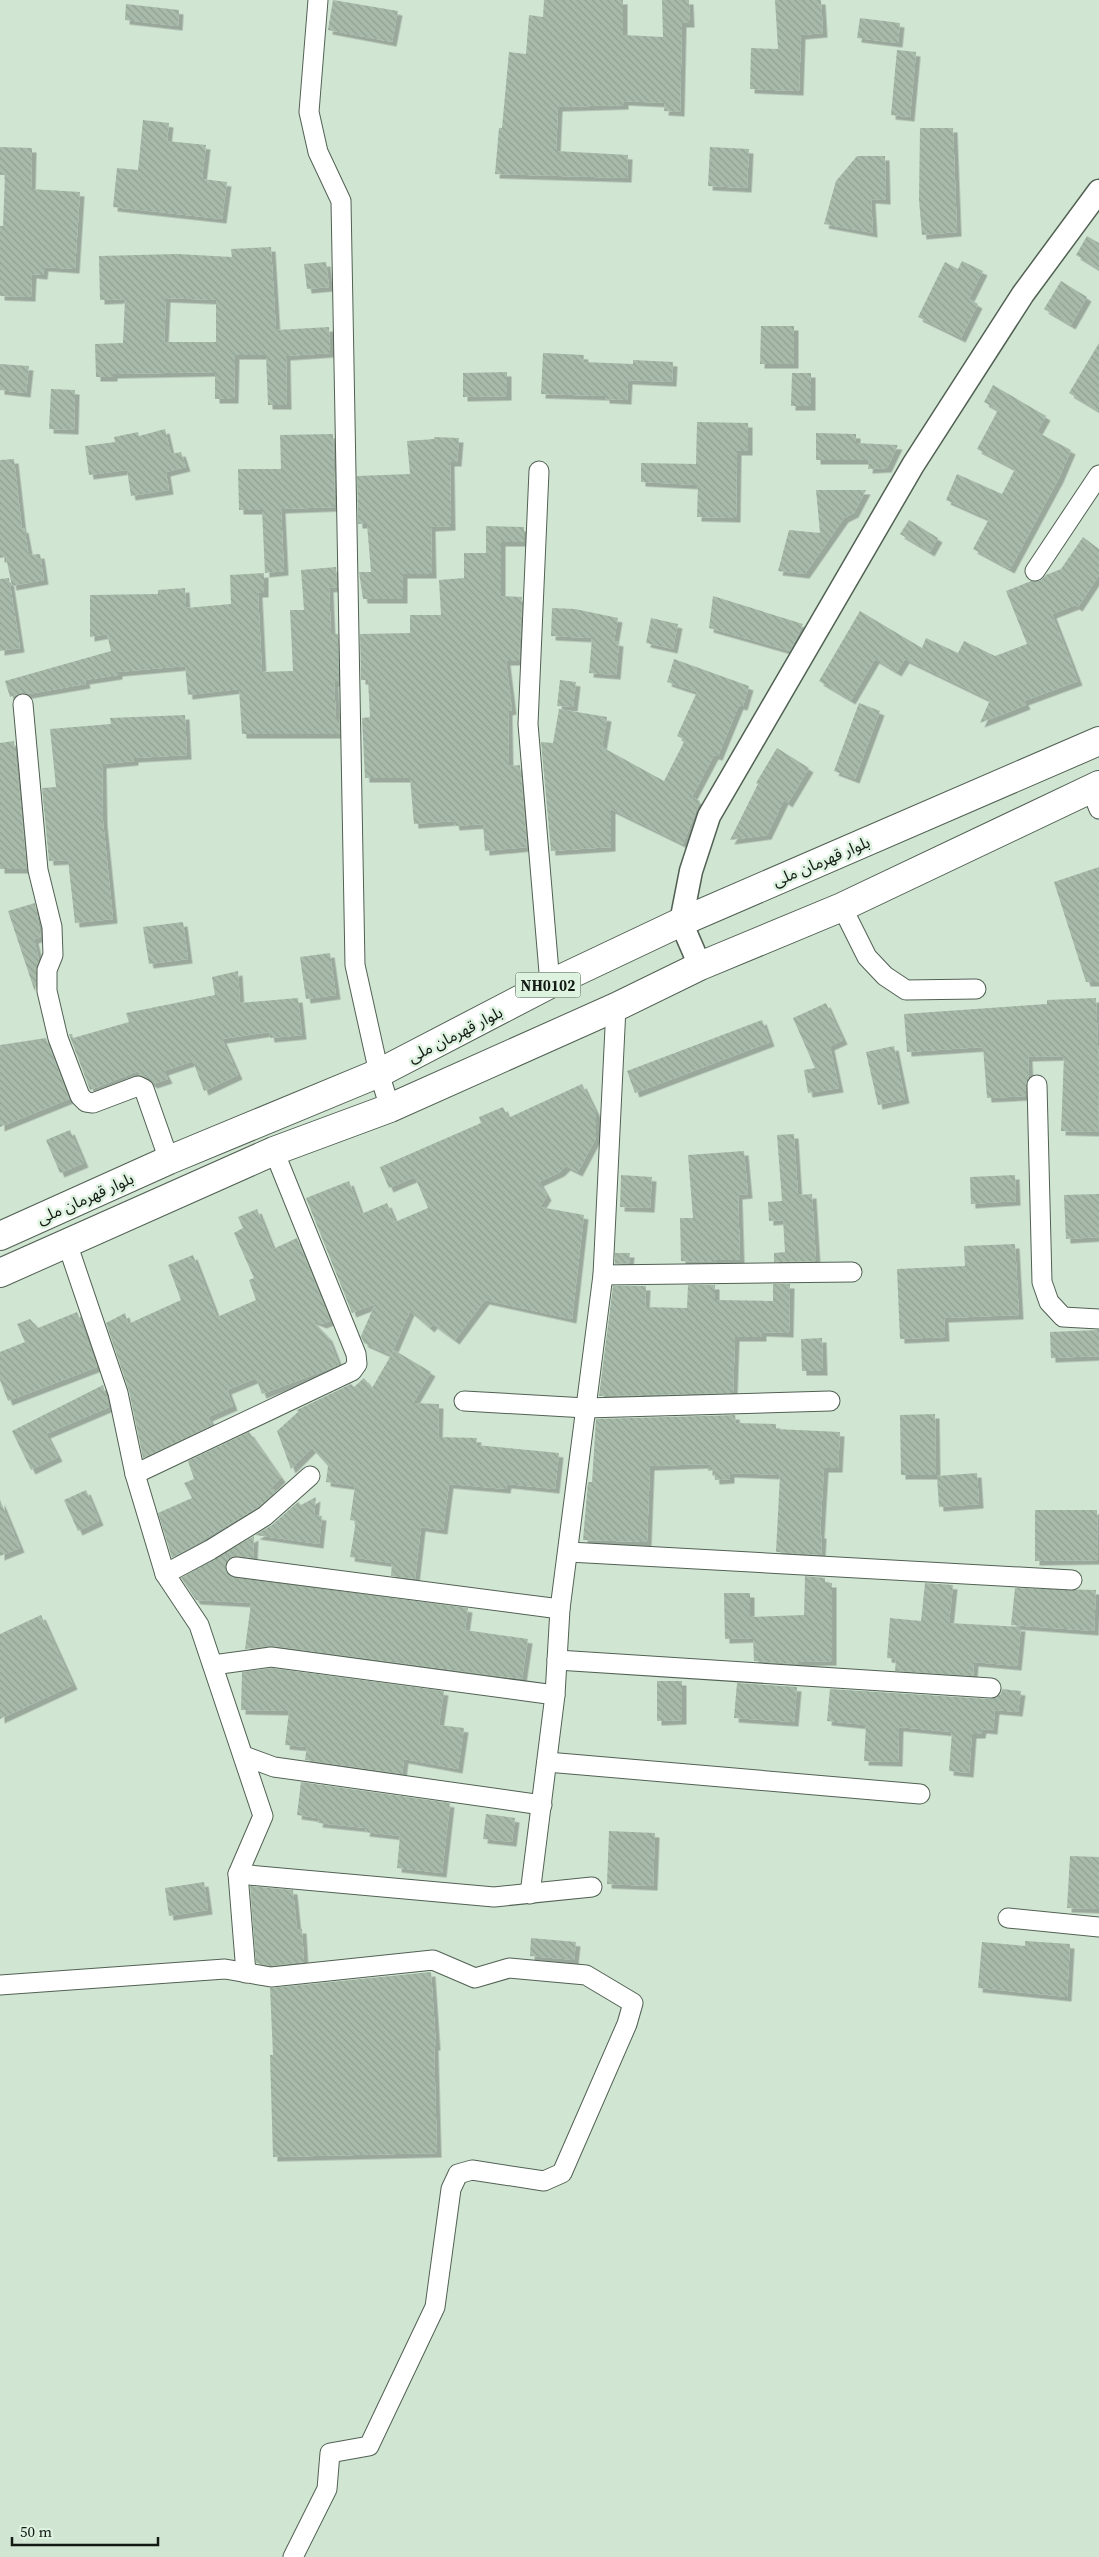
<svg xmlns="http://www.w3.org/2000/svg" width="1099" height="2557" viewBox="0 0 1099 2557" font-family="'Source Serif 4','Noto Sans Arabic',serif">
<style>
.building{fill:url(#building-back-hatch);fill-rule:evenodd;filter:url(#shadow)}
.lines{fill:none;stroke-linecap:round;stroke-linejoin:round}
.minor-casing{stroke:#516153;stroke-width:21}
.tertiary-casing{stroke:#516153;stroke-width:25}
.trunk-casing{stroke:#516153;stroke-width:30}
.minor{stroke:#fff;stroke-width:19}
.tertiary{stroke:#fff;stroke-width:22}
.trunk{stroke:#fff;stroke-width:28}
.labels{text-anchor:middle;dominant-baseline:central;stroke-width:5;stroke-linejoin:round;paint-order:stroke}
.shield{fill:#def2e0;stroke:#505b51;stroke-width:1}
.shield-label{font-size:15px;font-weight:bold;fill:#131a14}
.street-label{font-size:16px;fill:#131a14;stroke:#def2e0}
</style>
<defs>
<pattern id="building-back-hatch" width="6" height="6" patternUnits="userSpaceOnUse" patternTransform="scale(1.25)"><rect width="6" height="6" fill="#a8bbaa"/><path d="M-1 5l2 2M0 0l6 6M5-1l2 2" fill="none" stroke="#90a091"/></pattern>
<filter id="shadow"><feDropShadow dx="4.5" dy="4.5" stdDeviation="0" flood-color="#0004"/></filter>
</defs>
<rect width="100%" height="100%" fill="#d1e5d3"/>
<g class="building">
<polygon points="333,0 398,11 392,42 328,30"/>
<polygon points="544,0 623,0 623,35 663,37 662,0 689,0 690,23 682,23 680,112 664,111 665,103 624,101 624,105 558,107 556,151 628,155 627,178 495,174 499,128 502,128 509,52 526,54 529,15 543,17"/>
<polygon points="775,0 821,0 823,33 801,35 799,91 750,89 751,48 778,49"/>
<polygon points="126,4 179,10 178,26 125,20"/>
<polygon points="860,18 900,23 898,43 857,38"/>
<polygon points="897,50 916,52 910,117 891,115"/>
<polygon points="143,120 169,123 167,141 206,145 202,179 227,182 222,219 113,207 117,168 138,170"/>
<polygon points="920,128 953,128 957,232 922,235 919,200"/>
<polygon points="0,147 32,148 31,189 80,192 75,269 44,267 43,275 32,274 31,297 0,296 0,226 3,226 5,175 0,175"/>
<polygon points="710,147 749,149 747,188 708,186"/>
<polygon points="857,156 885,156 886,200 871,199 873,233 824,224 836,181"/>
<polygon points="1087,236 1099,243 1099,269 1076,255"/>
<path d="M271,247l5,83 53,-3 1,26 -44,3 1,49h-19l-2,-50h-31l-1,44h-19v-27l-102,2v3h-17l-1,-33 28,-1 2,-44 -25,1 -1,-44 78,-2 55,3 -1,-8zM166,298l50,2v42h-52z"/>
<polygon points="962,261 983,271 969,299 978,304 961,338 918,317 945,262 958,269"/>
<polygon points="326,262 329,287 307,289 304,264"/>
<polygon points="1061,281 1087,297 1071,325 1044,309"/>
<polygon points="761,326 794,326 794,364 760,364"/>
<polygon points="1099,343 1099,411 1069,393"/>
<polygon points="543,353 584,355 583,362 633,364 633,360 673,362 672,382 628,380 627,400 605,399 605,396 541,394"/>
<polygon points="0,364 29,366 26,393 0,390"/>
<polygon points="507,372 507,396 463,397 463,373"/>
<polygon points="792,373 811,373 811,406 791,406"/>
<polygon points="993,385 1046,416 1037,432 1071,450 1059,478 1010,569 973,549 989,519 946,500 957,474 1002,494 1015,469 977,449 998,410 984,402"/>
<polygon points="51,389 75,390 74,430 49,429"/>
<polygon points="697,422 748,423 748,451 737,451 736,518 697,517 698,485 641,482 641,463 696,464"/>
<polygon points="165,429 171,454 181,452 186,467 166,472 169,490 131,496 127,470 89,475 85,446 115,442 114,437 138,432 139,436"/>
<polygon points="816,433 856,434 856,443 898,445 887,468 868,469 869,460 816,460"/>
<polygon points="333,434 335,507 281,509 284,571 265,573 262,510 239,510 238,469 281,469 280,435"/>
<polygon points="434,437 459,438 457,462 450,462 451,526 431,527 432,574 403,574 403,599 363,599 359,572 371,572 367,524 358,524 357,476 410,474 407,441 434,439"/>
<polygon points="14,459 22,529 24,528 29,555 40,554 44,580 12,586 6,557 0,558 0,460"/>
<polygon points="816,490 866,490 854,513 844,518 805,574 778,571 789,530 820,533"/>
<polygon points="909,520 938,538 930,552 900,534"/>
<polygon points="486,526 524,527 524,542 501,542 501,596 522,597 519,661 506,661 512,710 508,711 509,766 520,765 527,847 485,851 483,824 455,826 454,821 414,824 410,778 365,778 362,718 370,717 368,680 361,680 360,634 410,633 410,615 441,615 439,580 464,578 464,553 486,553"/>
<polygon points="1083,537 1099,549 1099,575 1078,607 1075,605 1052,614 1078,681 1024,701 1026,705 980,723 990,700 905,659 897,672 875,659 851,700 819,681 860,611 922,648 926,638 958,653 964,641 995,656 1027,644 1006,591 1031,581 1040,581 1046,575 1061,569"/>
<polygon points="336,567 337,587 329,588 331,634 338,634 339,682 334,682 336,719 339,719 340,734 242,734 239,689 188,695 185,666 118,672 118,675 85,680 86,684 28,694 22,693 10,697 5,681 111,651 107,634 90,637 90,595 158,594 158,590 185,588 186,608 231,604 230,575 264,573 264,593 258,593 262,672 293,671 290,610 304,610 301,570"/>
<polygon points="9,578 20,648 0,651 0,579"/>
<polygon points="713,596 803,624 790,651 709,628"/>
<polygon points="552,608 575,609 618,618 614,641 619,642 616,675 589,673 592,638 551,636"/>
<polygon points="651,618 678,624 673,649 646,643"/>
<polygon points="674,659 749,686 743,706 739,705 718,756 714,755 692,797 700,801 683,844 611,809 611,847 551,851 541,742 553,743 559,709 607,717 602,747 664,781 685,740 677,736 697,692 667,682"/>
<polygon points="560,680 576,682 573,707 557,706"/>
<polygon points="859,703 880,711 855,779 834,771"/>
<polygon points="185,715 187,755 134,758 134,761 102,764 103,821 113,919 75,923 68,860 49,861 42,788 56,787 50,729 111,724 110,718"/>
<polygon points="14,741 27,869 0,869 0,743"/>
<polygon points="777,748 809,768 788,803 784,800 767,835 730,840 758,784 756,783"/>
<polygon points="1099,867 1099,982 1086,982 1054,882"/>
<polygon points="35,903 41,937 34,939 39,960 35,992 8,911"/>
<polygon points="183,922 188,959 149,964 143,927"/>
<polygon points="330,953 336,995 306,999 300,957"/>
<polygon points="238,971 240,1003 298,998 302,1035 270,1038 269,1032 222,1039 238,1075 204,1091 193,1061 164,1071 168,1079 153,1084 140,1075 138,1071 90,1090 69,1034 72,1034 73,1038 129,1022 126,1013 215,995 212,977"/>
<polygon points="1096,998 1099,1069 1098,1132 1061,1131 1064,1056 1028,1057 1029,1078 1026,1085 1026,1096 987,1098 983,1047 907,1052 904,1014 1047,1004 1047,1000"/>
<polygon points="826,1003 843,1040 830,1046 839,1088 808,1093 804,1070 815,1068 793,1018"/>
<polygon points="762,1020 770,1042 635,1093 627,1071"/>
<polygon points="46,1038 69,1099 0,1127 0,1045"/>
<polygon points="894,1046 905,1099 878,1105 866,1052"/>
<polygon points="582,1084 596,1113 596,1138 578,1172 566,1166 560,1172 539,1182 547,1196 540,1207 584,1215 572,1319 485,1300 455,1340 433,1324 430,1328 410,1311 391,1355 364,1343 361,1336 375,1304 352,1313 306,1198 349,1181 361,1214 387,1203 395,1222 428,1208 415,1177 389,1188 380,1167 481,1123 479,1117 503,1107 508,1118"/>
<polygon points="70,1130 84,1163 60,1173 46,1140"/>
<polygon points="794,1134 798,1195 812,1194 816,1261 774,1262 774,1253 785,1252 783,1220 769,1221 768,1202 782,1201 777,1135"/>
<polygon points="744,1151 748,1194 738,1195 740,1260 716,1260 716,1262 681,1261 680,1218 693,1218 688,1155"/>
<polygon points="621,1175 652,1177 650,1208 620,1207"/>
<polygon points="1015,1175 1016,1201 971,1204 970,1177"/>
<polygon points="1099,1194 1099,1237 1066,1239 1064,1195"/>
<polygon points="257,1209 273,1249 297,1238 330,1321 322,1324 312,1320 328,1337 339,1365 262,1394 256,1378 227,1390 233,1406 208,1417 212,1425 143,1458 129,1391 106,1323 125,1313 128,1324 181,1300 168,1265 193,1255 217,1317 256,1300 249,1280 254,1278 234,1233 243,1228 238,1217"/>
<polygon points="1015,1244 1019,1315 944,1318 945,1337 900,1339 897,1269 965,1266 964,1246"/>
<polygon points="615,1253 630,1253 629,1263 615,1264"/>
<polygon points="773,1284 790,1284 789,1333 762,1332 762,1337 735,1337 733,1393 599,1396 613,1286 646,1286 645,1307 687,1308 688,1285 715,1285 715,1300 773,1301"/>
<polygon points="77,1312 97,1367 8,1401 0,1380 0,1352 25,1342 17,1324 30,1319 38,1328"/>
<polygon points="1099,1330 1099,1356 1051,1358 1050,1332"/>
<polygon points="822,1338 823,1371 802,1371 801,1339"/>
<polygon points="394,1350 431,1372 413,1403 439,1404 438,1437 477,1438 476,1445 559,1453 555,1489 507,1484 506,1489 449,1484 443,1530 421,1527 415,1579 391,1576 392,1563 350,1557 356,1521 350,1520 355,1486 326,1482 328,1466 312,1448 291,1469 277,1431 298,1412 297,1410 351,1384 354,1387 364,1378 372,1388"/>
<polygon points="103,1385 109,1407 46,1434 58,1457 31,1470 12,1431"/>
<polygon points="935,1414 936,1475 901,1475 900,1415"/>
<polygon points="735,1415 736,1423 776,1424 776,1429 840,1432 838,1468 824,1468 820,1534 822,1534 821,1555 776,1552 780,1475 730,1473 730,1479 715,1480 714,1470 708,1471 708,1464 650,1466 647,1542 583,1540 588,1482 592,1482 596,1419"/>
<polygon points="249,1432 281,1478 270,1489 277,1491 258,1507 172,1558 158,1513 192,1498 184,1483 194,1479 188,1461"/>
<polygon points="977,1473 979,1504 939,1507 937,1476"/>
<polygon points="86,1490 99,1521 78,1531 64,1500"/>
<polygon points="316,1497 314,1515 322,1516 319,1544 255,1535 272,1525 298,1502 301,1505"/>
<polygon points="0,1500 20,1548 0,1556"/>
<polygon points="1035,1510 1097,1510 1098,1560 1035,1561"/>
<polygon points="254,1536 253,1558 231,1557 225,1566 230,1576 468,1608 465,1630 528,1639 522,1679 272,1646 245,1649 251,1603 196,1600 181,1578"/>
<polygon points="805,1576 825,1578 825,1583 832,1583 832,1661 798,1662 798,1664 754,1661 753,1638 725,1639 724,1593 750,1593 750,1617 804,1615"/>
<polygon points="925,1583 953,1585 949,1623 1021,1627 1017,1666 974,1662 973,1676 895,1671 896,1659 887,1658 890,1618 921,1621"/>
<polygon points="1015,1588 1096,1590 1094,1631 1011,1625"/>
<polygon points="41,1615 73,1685 0,1719 0,1634"/>
<polygon points="271,1668 444,1691 439,1725 464,1728 458,1769 404,1759 402,1774 305,1760 307,1747 285,1745 289,1711 241,1710 242,1672"/>
<polygon points="657,1681 682,1681 682,1720 657,1721"/>
<polygon points="737,1683 797,1687 794,1722 734,1718"/>
<polygon points="830,1689 990,1699 1001,1694 1002,1689 1021,1691 1018,1712 995,1710 993,1730 982,1729 981,1734 972,1734 969,1773 949,1771 952,1732 899,1727 898,1762 864,1761 866,1725 827,1721"/>
<polygon points="301,1782 450,1803 442,1873 397,1868 400,1836 365,1832 366,1828 318,1823 319,1818 297,1815"/>
<polygon points="486,1814 515,1818 512,1842 483,1839"/>
<polygon points="609,1831 655,1833 653,1886 607,1884"/>
<polygon points="1070,1856 1099,1857 1099,1909 1067,1908"/>
<polygon points="204,1882 208,1910 169,1916 165,1888"/>
<polygon points="250,1886 293,1890 297,1929 302,1929 304,1962 271,1966 256,1963"/>
<polygon points="531,1938 576,1942 574,1960 530,1956"/>
<polygon points="1025,1941 1070,1944 1067,1997 978,1988 982,1942 1025,1946"/>
<polygon points="431,1972 436,2046 434,2046 437,2153 273,2157 270,2055 273,2055 270,1988"/>
</g>
<g class="lines">
<g class="minor-casing">
<g id="minor">
<polyline points="318,0 309,112 318,152 341,201 355,965 379,1073 390,1108"/>
<polyline points="539,471 528,724 550,984"/>
<polyline points="1035,571 1099,475"/>
<polyline points="23,704 38,870 52,927 53,955 47,970 47,991 58,1038 80,1096 86,1102 93,1103 138,1086 144,1089 169,1160"/>
<polyline points="1091,789 1099,809"/>
<polyline points="842,907 867,957 885,976 906,990 976,989"/>
<polyline points="1037,1085 1042,1282 1049,1302 1063,1317 1099,1319"/>
<polyline points="67,1243 118,1393 135,1474 165,1574 199,1625 263,1816 238,1874 246,1973"/>
<polyline points="603,1275 852,1272"/>
<polyline points="464,1401 586,1408 830,1401"/>
<polyline points="135,1474 352,1371 357,1364 356,1354 274,1151"/>
<polyline points="569,1552 1072,1580"/>
<polyline points="236,1567 560,1609"/>
<polyline points="165,1574 210,1550 265,1516 310,1476"/>
<polyline points="557,1660 991,1688"/>
<polyline points="213,1665 271,1657 555,1695"/>
<polyline points="244,1756 274,1767 542,1805"/>
<polyline points="547,1762 920,1794"/>
<polyline points="238,1874 494,1897 592,1887"/>
<polyline points="530,1894 555,1695 560,1609 603,1275 616,1007"/>
<polyline points="1008,1918 1099,1927"/>
<polyline points="0,1985 225,1969 271,1977 433,1960 475,1978 509,1968 586,1975 633,2003 627,2024 562,2173 544,2181 472,2170 458,2174 451,2189 435,2307 369,2446 330,2453 327,2489 293,2557"/>
</g>
</g>
<g class="tertiary-casing">
<polyline id="tertiary" points="700,966 681,922 691,871 709,816 913,465 1023,294 1099,191"/>
</g>
<g class="trunk-casing">
<g id="trunk">
<polyline points="0,1236 169,1160 379,1073 550,984 681,922 1099,741"/>
<polyline points="0,1273 274,1151 390,1108 616,1007 700,966 842,907 1099,785"/>
</g>
</g>
<use href="#minor" class="minor"/>
<use href="#tertiary" class="tertiary"/>
<use href="#trunk" class="trunk"/>
</g>
<g class="labels">
<rect class="shield" x="515.5" y="972.5" width="65" height="25" rx="4"/>
<g class="shield-label">
<text x="548" y="985">NH0102</text>
</g>
<g class="street-label">
<text transform="translate(821 861) rotate(-23)">بلوار قهرمان ملی</text>
<text transform="translate(455 1034) rotate(-27)">بلوار قهرمان ملی</text>
<text transform="translate(85 1198) rotate(-24)">بلوار قهرمان ملی</text>
</g>
</g>
<path d="M12 2537v8h146v-8" fill="none" stroke="#131a14" stroke-width="2.5"/>
<text x="20" y="2537" font-size="15" fill="#131a14" stroke="#def2e0" stroke-width="4" paint-order="stroke">50 m</text>
</svg>
